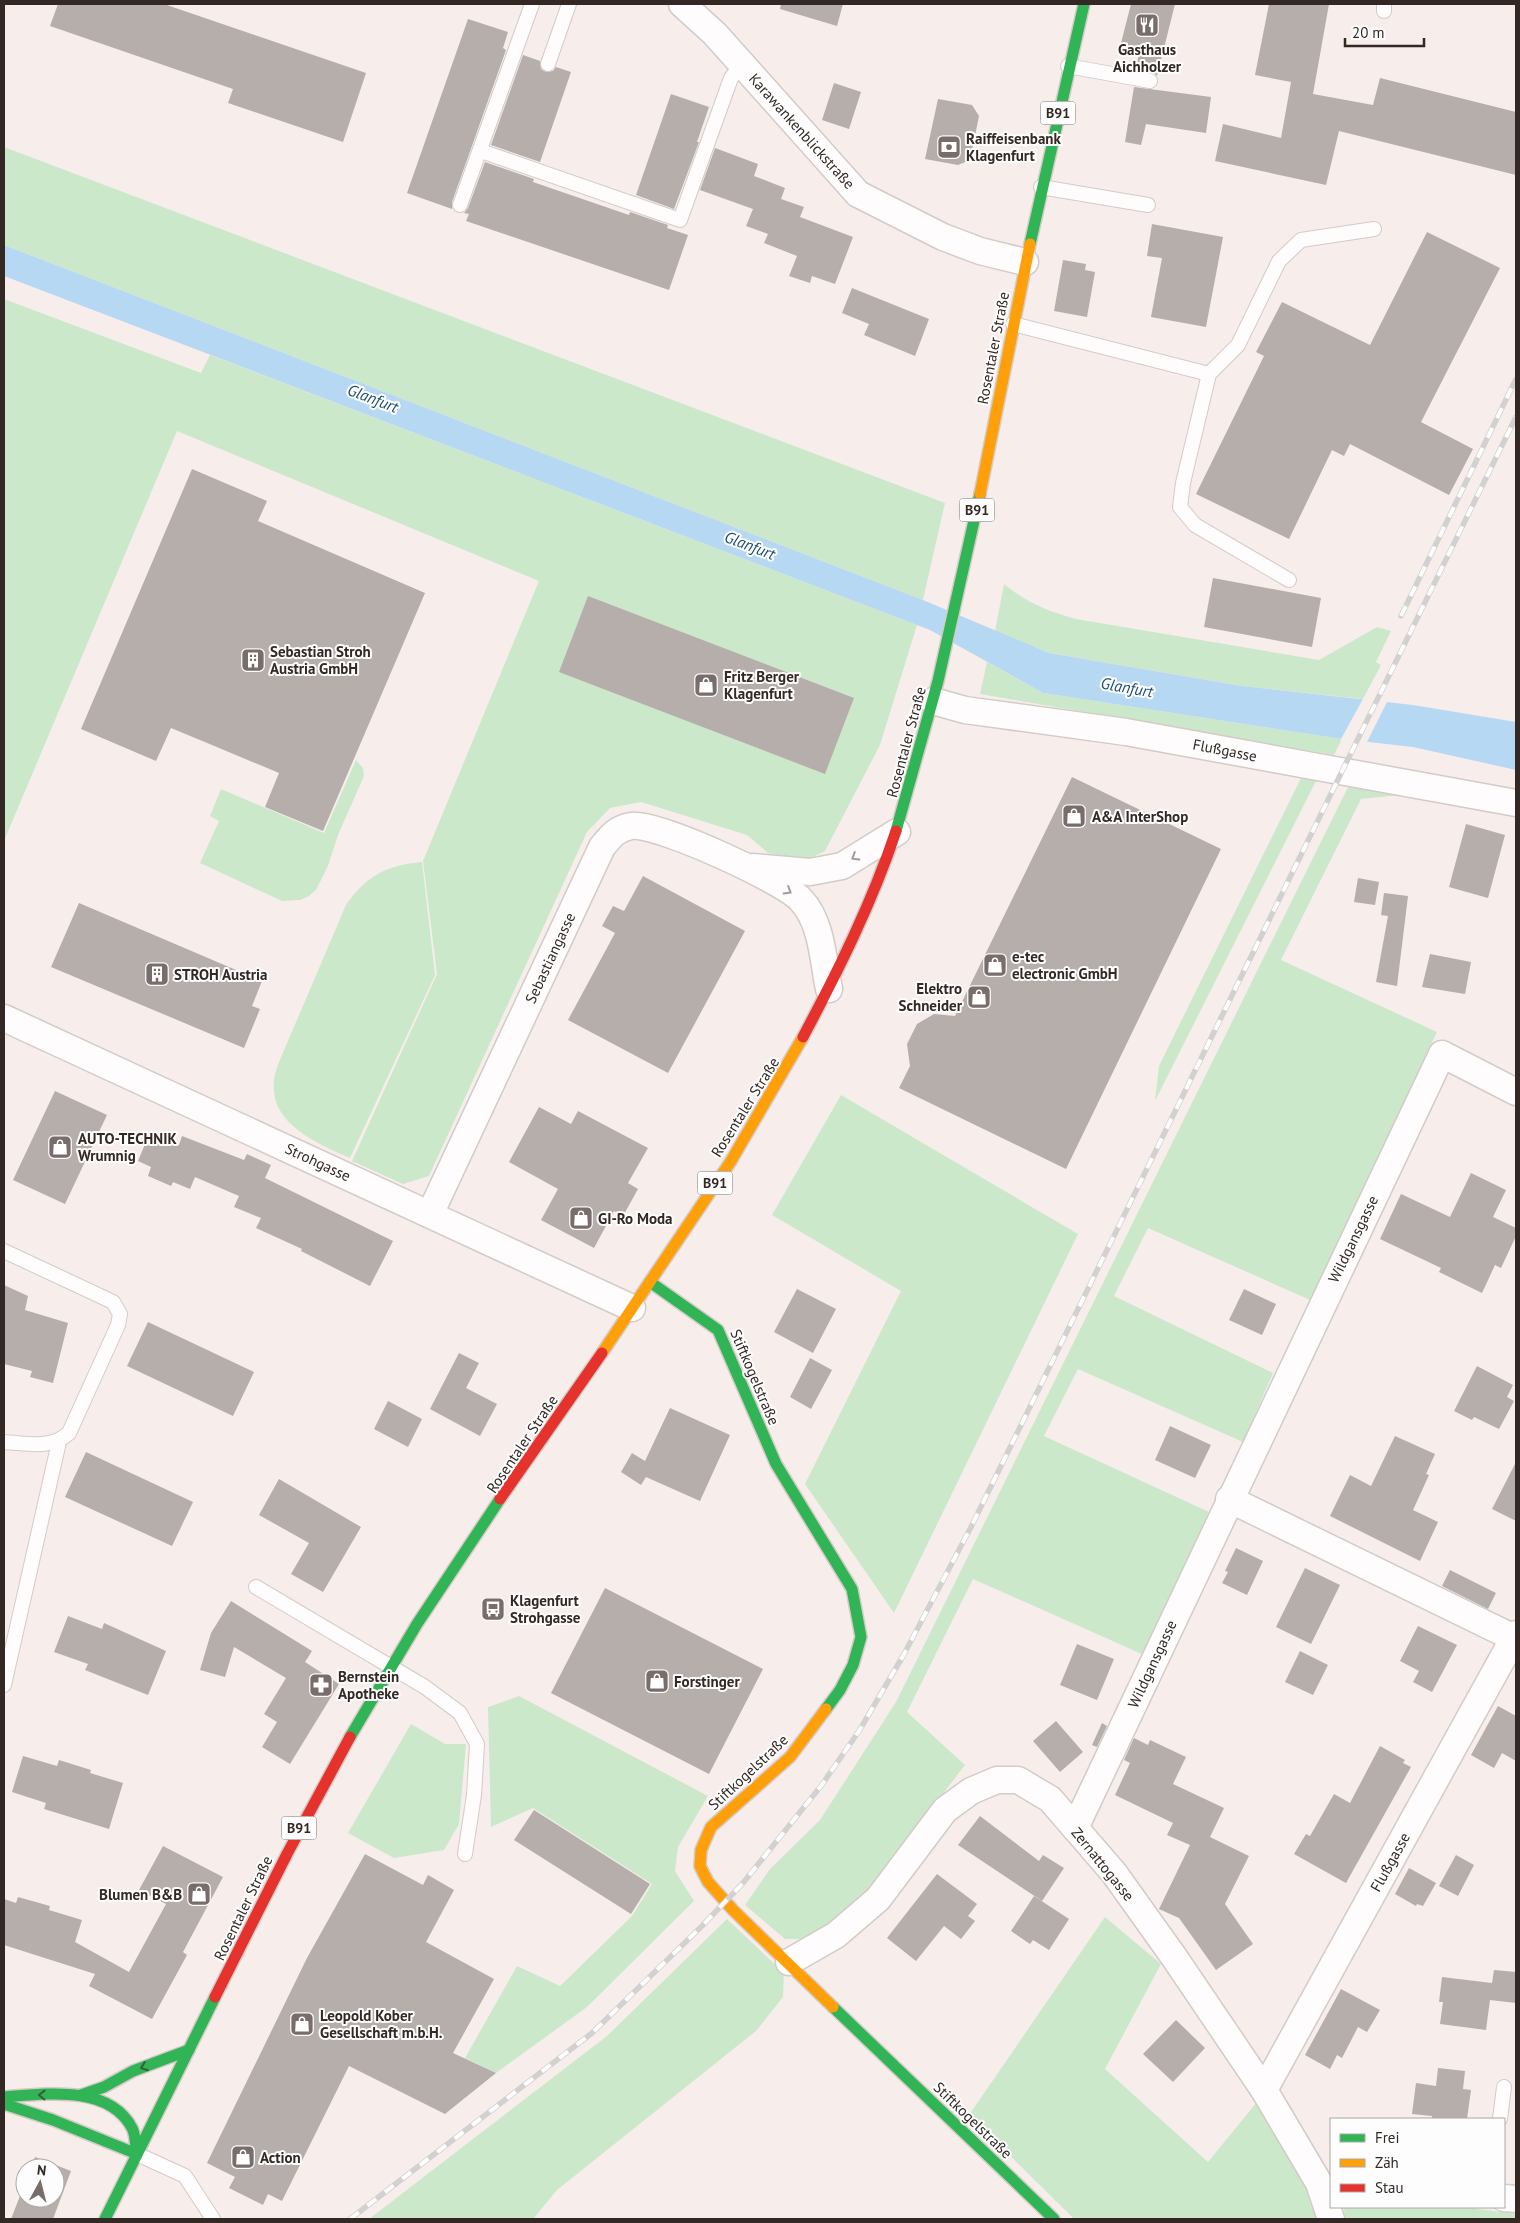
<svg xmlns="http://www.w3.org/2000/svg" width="1520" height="2223" viewBox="0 0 1520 2223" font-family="'PT Sans',sans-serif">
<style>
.green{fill:#cce8cb}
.water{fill:#b7d8f3}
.pier{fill:#f7eeeb}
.building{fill:#b6aeaa}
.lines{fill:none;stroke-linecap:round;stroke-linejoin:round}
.lane-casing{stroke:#d4cbc7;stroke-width:16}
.street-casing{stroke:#d4cbc7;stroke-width:29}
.fast-casing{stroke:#d4cbc7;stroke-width:14}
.slow-casing{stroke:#d4cbc7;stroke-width:14}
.jam-casing{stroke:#d4cbc7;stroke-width:14}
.lane{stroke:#fefcfc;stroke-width:14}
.street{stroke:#fefcfc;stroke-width:26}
.fast{stroke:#30b455;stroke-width:11}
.slow{stroke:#ff9f0a;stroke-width:11}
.jam{stroke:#e5322d;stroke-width:11}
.rail-casing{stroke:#d3d0d0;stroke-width:5.5}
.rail{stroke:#fdfdfd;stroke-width:4;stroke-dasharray:11;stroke-linecap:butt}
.oneway{stroke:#a39d9b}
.oneway2{stroke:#326038}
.labels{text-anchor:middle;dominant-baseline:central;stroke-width:4;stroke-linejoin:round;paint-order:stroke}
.shield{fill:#fdfdfd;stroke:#706865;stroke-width:1}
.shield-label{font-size:14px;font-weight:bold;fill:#332824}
.poi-label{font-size:15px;font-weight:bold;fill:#332824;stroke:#fdfdfd;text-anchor:start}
.street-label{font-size:15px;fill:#332824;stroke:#fdfdfd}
.water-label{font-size:16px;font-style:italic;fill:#1e4e6f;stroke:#fdfdfd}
</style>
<rect width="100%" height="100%" fill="#f7eeeb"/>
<g class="green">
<polygon points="4,147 945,503 923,600 4,245"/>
<polygon points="4,299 201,373 210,355 917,625 880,745 825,851 804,861 768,853 747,835 641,802 610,808 587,832 429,1176 403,1184 352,1161 437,974 423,861 539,581 177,431 4,841"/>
<path d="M1004,584c23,19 43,27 72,35l243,41 58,-33 14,4 -15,31 5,3 -18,34 -121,-13 -193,-33 -54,-22z"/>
<polygon points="987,662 1043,693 1342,739 1334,755 980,694"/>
<polygon points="356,760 363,768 364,776 338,835 328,866 316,890 309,896 300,900 282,901 200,863 219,821 210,816 221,789 324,833"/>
<polygon points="1302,776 1317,779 1155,1101 1159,1066"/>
<polygon points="1349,785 1401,795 1361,799 1281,960 1437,1032 1310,1300 1148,1228 1114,1296 1273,1373 1243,1442 1078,1369 1044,1436 1209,1512 1144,1655 973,1579 907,1712 965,1765 861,1901 827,1930 806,1939 785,1939 745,1905 770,1869 820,1820 896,1702"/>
<path d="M422,862l13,113 -85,183c-31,-14 -81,-34 -76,-77 0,-6 3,-13 5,-19l67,-157c20,-29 41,-40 76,-43z"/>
<polygon points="841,1095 1078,1234 894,1613 805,1484 901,1291 772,1215"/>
<polygon points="519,1696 708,1796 678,1847 675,1871 694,1901 587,2007 496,2073 465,2058 517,1966 560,1986 632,1916 652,1884 533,1808 491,1827 488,1707"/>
<polygon points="411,1724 445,1744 466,1744 459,1824 444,1850 394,1858 348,1833"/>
<polygon points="1105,1917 1161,1964 1105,2069 1208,2162 1257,2102 1311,2192 1317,2219 1074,2219 969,2115"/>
<polygon points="727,1919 784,1973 783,1997 756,2031 557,2190 533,2219 369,2219 607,2036"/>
<polygon points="1343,2207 1464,2207 1516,2214 1516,2219 1346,2219"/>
</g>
<polygon class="water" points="4,245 923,600 1049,653 1242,686 1413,705 1516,722 1516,770 1413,747 1342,739 1043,693 930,630 4,276"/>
<polygon class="pier" points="1364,697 1388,700 1366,744 1340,741"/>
<g class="building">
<polygon points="58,4 164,4 366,73 343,142 228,103 233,89 50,26"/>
<polygon points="781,4 843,4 837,26 780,9"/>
<polygon points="1131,4 1175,4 1157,76 1152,72 1136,70 1139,52 1120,47"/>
<polygon points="1269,4 1329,4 1313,94 1373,105 1380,78 1516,112 1516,175 1339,131 1326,185 1215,161 1223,124 1281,138 1291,82 1255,75"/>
<polygon points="468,19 508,32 503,48 506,50 452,202 452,209 407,193"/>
<polygon points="523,55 540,61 541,69 546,72 553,71 556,67 571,72 540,162 491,145"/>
<polygon points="834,83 861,92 849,129 822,120"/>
<polygon points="1134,87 1211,97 1206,133 1146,124 1141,145 1125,142"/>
<polygon points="671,94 709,107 697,142 699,142 674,209 636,195"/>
<polygon points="938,99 972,105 979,116 970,160 958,165 925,159"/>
<polygon points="715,148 758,164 754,176 785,188 781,199 804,207 800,217 853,237 835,284 812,276 810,283 789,276 797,256 764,243 768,234 746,226 753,209 700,190"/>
<polygon points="485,162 534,179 533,182 629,215 630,212 668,225 667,228 688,235 669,290 466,221 469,214 464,213 468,208"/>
<polygon points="1152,224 1223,237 1206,327 1151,317 1162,258 1147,256"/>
<polygon points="1427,232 1500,268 1421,422 1473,449 1449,495 1350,444 1344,456 1332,450 1289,539 1196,494 1264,356 1256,352 1282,302 1370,345"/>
<polygon points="1063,260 1086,264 1085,270 1095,272 1087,317 1054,311"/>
<polygon points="852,288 929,319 915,356 864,335 869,324 842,313"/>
<polygon points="192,469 267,501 258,521 425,593 323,831 265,807 279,773 212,745 171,728 156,761 81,729"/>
<polygon points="1213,578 1321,598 1312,647 1204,627"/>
<polygon points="588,596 854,698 825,774 559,672"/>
<polygon points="1072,777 1221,849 1066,1169 899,1088 910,1066 907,1044 917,1024 934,1014 955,1016"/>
<polygon points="1466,824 1505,835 1488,898 1449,887"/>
<polygon points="643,876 745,931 668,1073 568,1020 615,933 602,926 613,906 624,911"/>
<polygon points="1358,878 1379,882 1375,905 1354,902"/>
<polygon points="1384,893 1408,896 1397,986 1376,982 1388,916 1381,915"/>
<polygon points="79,903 262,981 252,1006 260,1009 244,1048 51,967"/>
<polygon points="1430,954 1471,962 1465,994 1422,987"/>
<polygon points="55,1091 107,1115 65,1204 13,1180"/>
<polygon points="539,1107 571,1124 578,1111 648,1148 628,1183 638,1189 623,1216 614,1211 594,1248 541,1220 558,1189 509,1162"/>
<polygon points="150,1132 179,1145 182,1136 244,1160 247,1154 271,1165 265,1178 393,1241 370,1286 301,1251 302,1249 256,1228 261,1218 234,1207 239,1196 195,1177 190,1189 173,1182 171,1186 148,1176 151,1167 138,1161"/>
<polygon points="1471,1173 1506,1190 1493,1217 1516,1228 1516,1236 1501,1268 1495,1265 1482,1293 1439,1272 1441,1268 1380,1239 1401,1194 1450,1217"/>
<polygon points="4,1285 28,1296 25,1310 68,1323 53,1383 30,1377 32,1371 4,1364"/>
<polygon points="797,1289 836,1309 813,1353 774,1332"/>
<polygon points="1244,1289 1276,1304 1262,1335 1229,1320"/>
<polygon points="148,1322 254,1372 233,1416 127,1366"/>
<polygon points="459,1353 479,1363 466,1388 497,1404 480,1436 430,1409"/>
<polygon points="810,1358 832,1370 811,1409 790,1397"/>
<polygon points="1477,1366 1513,1385 1507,1397 1514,1401 1499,1429 1474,1417 1472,1420 1454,1411"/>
<polygon points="388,1401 422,1419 408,1447 374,1429"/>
<polygon points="670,1408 730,1435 700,1501 646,1477 641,1485 621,1472 632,1453 645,1461"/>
<polygon points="1170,1426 1211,1445 1195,1478 1155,1460"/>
<polygon points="1395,1436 1435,1454 1426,1474 1429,1475 1413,1510 1438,1522 1420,1561 1330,1516 1350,1475 1371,1486"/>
<polygon points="86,1452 193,1502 172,1546 65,1497"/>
<polygon points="1516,1462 1516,1521 1492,1509"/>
<polygon points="279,1479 361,1527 323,1592 291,1574 309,1543 259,1515"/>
<polygon points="1236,1548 1263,1561 1247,1595 1222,1583 1228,1572 1225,1571"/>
<polygon points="1305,1568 1340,1585 1311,1644 1276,1627"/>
<polygon points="1450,1570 1496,1593 1488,1609 1442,1586"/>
<polygon points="605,1588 763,1669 709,1774 551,1693"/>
<polygon points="231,1601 312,1651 305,1662 339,1684 290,1764 262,1747 277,1722 264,1714 286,1678 234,1647 225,1677 200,1670 211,1633"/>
<polygon points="68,1616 102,1629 104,1623 166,1651 148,1695 85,1670 88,1664 54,1652"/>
<polygon points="1418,1626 1457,1645 1432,1692 1413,1682 1419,1671 1400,1661"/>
<polygon points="1077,1644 1114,1659 1097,1700 1060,1685"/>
<polygon points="1300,1651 1328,1665 1313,1695 1285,1682"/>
<polygon points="1498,1706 1516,1716 1516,1761 1502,1753 1494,1768 1471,1755"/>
<polygon points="1056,1721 1083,1752 1060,1772 1033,1741"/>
<polygon points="1102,1723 1107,1726 1097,1747 1092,1745"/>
<polygon points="1134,1738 1148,1745 1150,1740 1186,1757 1173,1784 1224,1808 1210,1837 1249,1856 1225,1904 1253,1944 1216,1970 1179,1918 1159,1909 1190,1845 1167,1835 1173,1823 1115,1795 1130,1763 1124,1760"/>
<polygon points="1380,1746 1405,1760 1403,1763 1411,1767 1346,1883 1294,1854 1306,1834 1310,1836 1334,1794 1350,1803"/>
<polygon points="23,1756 57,1766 59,1760 91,1770 90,1773 123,1783 109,1829 44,1809 46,1803 12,1792"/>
<polygon points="534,1810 650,1884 631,1914 514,1840"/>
<polygon points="980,1816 1039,1861 1043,1855 1064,1868 1042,1901 958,1845"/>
<polygon points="163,1846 223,1877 183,1952 187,1955 152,2019 89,1986 95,1974 4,1945 4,1899 16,1903 18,1897 50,1906 49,1910 82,1920 75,1942 129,1972 166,1904 139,1890"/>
<polygon points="365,1854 423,1885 428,1875 454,1890 426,1942 494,1979 453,2053 496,2073 445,2114 349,2066 282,2201 268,2194 263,2205 229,2188 235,2177 207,2163 307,1958"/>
<polygon points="1456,1855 1474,1865 1458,1896 1439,1886"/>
<polygon points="1409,1868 1436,1883 1423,1906 1417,1904 1416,1906 1395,1894"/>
<polygon points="937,1874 977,1904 968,1916 975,1921 961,1939 944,1926 916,1961 887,1938"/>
<polygon points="1034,1896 1069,1919 1049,1950 1033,1940 1030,1944 1011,1931"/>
<polygon points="1494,1970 1516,1972 1516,2003 1490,2000 1486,2030 1440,2024 1443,2002 1439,2002 1442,1977 1492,1983"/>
<polygon points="1341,1989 1380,2010 1367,2032 1358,2027 1342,2058 1337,2055 1330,2069 1305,2055"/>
<polygon points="1176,2020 1205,2048 1173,2082 1143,2054"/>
<polygon points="1438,2068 1465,2071 1463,2089 1471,2090 1467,2119 1432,2119 1432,2116 1412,2114 1416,2083 1436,2086"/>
<polygon points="35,2157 71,2171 53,2219 11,2219 25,2183 25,2198 55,2198 55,2168 31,2168"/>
</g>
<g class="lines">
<g class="lane-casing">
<g id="lane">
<polyline points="1384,4 1384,11"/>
<polyline points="548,64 569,4"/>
<polyline points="1068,66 1150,81"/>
<polyline points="481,151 680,220 731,78 742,64"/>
<polyline points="1041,187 1148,205"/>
<polyline points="460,205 532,4"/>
<polyline points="1013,324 1209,374 1238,345 1279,261 1301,240 1374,229"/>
<polyline points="1209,374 1183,483 1180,507 1195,525 1289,580"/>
<path d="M4,1251l109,51 7,12 -2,11 -49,108c-19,17 -42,10 -65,9"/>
<polyline points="256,1587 425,1687 460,1713 477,1744 474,1795 465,1854"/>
<polyline points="4,1685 59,1442"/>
<polyline points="1500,2119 1504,2087"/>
<polyline points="137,2154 185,2176 213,2219"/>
</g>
</g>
<g class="street-casing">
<g id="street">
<polyline points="682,4 715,34 858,194 943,237 980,251 1025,262"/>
<polyline points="933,701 965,710 1126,732 1516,803"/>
<polyline points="753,867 810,872 842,866 897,832"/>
<polyline points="4,1018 632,1308"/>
<path d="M430,1214l172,-367c9,-11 14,-18 29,-21 25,-4 152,54 170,74 21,22 22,60 28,89"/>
<polyline points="1229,1499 1514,1638"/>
<polyline points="1075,1828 1442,1054 1516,1092"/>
<polyline points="789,1962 836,1935 878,1899 945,1810 971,1791 997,1780 1018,1780 1050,1799 1114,1873 1174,1957 1264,2090 1319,2183 1331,2219"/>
<polyline points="1264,2090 1516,1634"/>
<polyline points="1504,2198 1516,2199"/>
</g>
</g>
<g class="fast-casing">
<g id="fast">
<polyline points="1030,244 1084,4"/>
<polyline points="896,831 938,681 980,494"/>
<polyline points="650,1282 718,1330 776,1464 852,1589 861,1637 853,1665 840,1690 826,1709"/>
<polyline points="350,1737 417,1624 500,1499"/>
<polyline points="833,2007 1054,2219"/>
<polyline points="81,2095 104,2087 133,2071 189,2050"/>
<path d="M4,2097c40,-3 105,-13 128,31 4,7 3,18 5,26"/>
<polyline points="4,2104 53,2120 137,2154"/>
<polyline points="105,2219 215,1997"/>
</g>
</g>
<g class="slow-casing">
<g id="slow">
<polyline points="980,494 1030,244"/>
<polyline points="602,1353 731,1161 803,1037"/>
<polyline points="826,1709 790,1757 711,1827 701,1850 700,1866 708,1882 733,1910 833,2007"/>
</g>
</g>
<g class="jam-casing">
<g id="jam">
<path d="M803,1037c35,-66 69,-134 93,-206"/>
<polyline points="500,1499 602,1353"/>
<polyline points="215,1997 287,1854 350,1737"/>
</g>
</g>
<use href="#lane" class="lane"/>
<use href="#street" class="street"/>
<use href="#fast" class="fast"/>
<use href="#slow" class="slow"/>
<use href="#jam" class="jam"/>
<g class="rail-casing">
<g id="rail">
<polyline points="1401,616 1516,379"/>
<polyline points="350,2219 592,2033 702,1926 743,1883 821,1786 859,1731 903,1656 971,1527 1516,417"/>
</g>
</g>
<use href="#rail" class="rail"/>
</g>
<defs><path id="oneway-chevron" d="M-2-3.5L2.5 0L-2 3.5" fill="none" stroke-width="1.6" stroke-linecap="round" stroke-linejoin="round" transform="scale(1.25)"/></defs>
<g class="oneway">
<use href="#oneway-chevron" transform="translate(855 857) rotate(148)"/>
<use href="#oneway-chevron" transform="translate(788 891) rotate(31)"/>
</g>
<g class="oneway2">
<use href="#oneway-chevron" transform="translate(144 2067) rotate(159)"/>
<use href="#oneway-chevron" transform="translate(42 2095) rotate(-179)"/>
</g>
<defs>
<g id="restaurant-square" transform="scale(1.25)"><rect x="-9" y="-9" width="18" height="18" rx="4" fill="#786d6a" stroke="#fdfdfd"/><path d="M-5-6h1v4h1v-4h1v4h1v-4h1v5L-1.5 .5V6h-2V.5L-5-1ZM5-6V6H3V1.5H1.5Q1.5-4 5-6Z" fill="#fff"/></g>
<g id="bank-square" transform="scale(1.25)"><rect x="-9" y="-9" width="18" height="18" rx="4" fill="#786d6a" stroke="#fdfdfd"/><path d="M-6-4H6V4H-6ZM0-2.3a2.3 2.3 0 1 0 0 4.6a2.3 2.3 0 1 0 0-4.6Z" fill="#fff"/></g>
<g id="building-square" transform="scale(1.25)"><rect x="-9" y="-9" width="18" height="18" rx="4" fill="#786d6a" stroke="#fdfdfd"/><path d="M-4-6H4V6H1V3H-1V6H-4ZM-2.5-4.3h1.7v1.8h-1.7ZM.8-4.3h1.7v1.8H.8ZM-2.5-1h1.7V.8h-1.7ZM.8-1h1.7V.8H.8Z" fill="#fff"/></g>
<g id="shop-square" transform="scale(1.25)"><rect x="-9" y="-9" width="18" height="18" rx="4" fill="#786d6a" stroke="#fdfdfd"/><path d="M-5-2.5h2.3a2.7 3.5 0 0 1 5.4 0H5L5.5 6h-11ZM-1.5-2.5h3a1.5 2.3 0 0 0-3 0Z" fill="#fff"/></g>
<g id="bus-square" transform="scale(1.25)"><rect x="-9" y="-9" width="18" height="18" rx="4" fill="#786d6a" stroke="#fdfdfd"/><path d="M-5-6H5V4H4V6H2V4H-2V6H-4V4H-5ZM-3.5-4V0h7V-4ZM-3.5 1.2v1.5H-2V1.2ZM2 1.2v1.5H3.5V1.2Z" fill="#fff"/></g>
<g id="pharmacy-square" transform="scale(1.25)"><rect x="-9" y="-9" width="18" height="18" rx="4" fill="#786d6a" stroke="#fdfdfd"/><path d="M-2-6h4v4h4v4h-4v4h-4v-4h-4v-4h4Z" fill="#fff"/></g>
</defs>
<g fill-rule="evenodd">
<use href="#restaurant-square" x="1147" y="25"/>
<use href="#bank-square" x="949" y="147"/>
<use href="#building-square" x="253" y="660"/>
<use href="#shop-square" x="706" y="685"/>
<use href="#shop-square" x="1074" y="816"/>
<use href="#shop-square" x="995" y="965"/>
<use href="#building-square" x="157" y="974"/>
<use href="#shop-square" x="979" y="997"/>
<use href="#shop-square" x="60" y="1147"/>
<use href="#shop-square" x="581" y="1218"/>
<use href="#bus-square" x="493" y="1609"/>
<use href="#shop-square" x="657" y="1681"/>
<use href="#pharmacy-square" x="321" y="1685"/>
<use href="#shop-square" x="199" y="1894"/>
<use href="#shop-square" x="302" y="2024"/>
<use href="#shop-square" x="243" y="2157"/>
</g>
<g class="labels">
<g class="shield">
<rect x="1040.5" y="101.5" width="35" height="23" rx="4"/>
<rect x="959.5" y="498.5" width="35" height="23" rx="4"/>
<rect x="697.5" y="1171.5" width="35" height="23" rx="4"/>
<rect x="281.5" y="1816.5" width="35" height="23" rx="4"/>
</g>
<g class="shield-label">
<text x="1058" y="113">B91</text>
<text x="977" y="510">B91</text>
<text x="715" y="1183">B91</text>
<text x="299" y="1828">B91</text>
</g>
<g class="poi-label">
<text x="1147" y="49" text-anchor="middle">Gasthaus<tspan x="1147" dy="17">Aichholzer</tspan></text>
<text x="966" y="138">Raiffeisenbank<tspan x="966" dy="17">Klagenfurt</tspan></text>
<text x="270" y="651">Sebastian Stroh<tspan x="270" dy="17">Austria GmbH</tspan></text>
<text x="724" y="676">Fritz Berger<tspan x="724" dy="17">Klagenfurt</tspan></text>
<text x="1092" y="816">A&amp;A InterShop</text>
<text x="1012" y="956">e-tec<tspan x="1012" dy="17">electronic GmbH</tspan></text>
<text x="174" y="974">STROH Austria</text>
<text x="962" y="988" text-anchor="end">Elektro<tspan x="962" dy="17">Schneider</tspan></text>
<text x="78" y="1138">AUTO-TECHNIK<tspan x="78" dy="17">Wrumnig</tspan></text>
<text x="598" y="1218">GI-Ro Moda</text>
<text x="510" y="1600">Klagenfurt<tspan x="510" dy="17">Strohgasse</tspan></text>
<text x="338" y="1676">Bernstein<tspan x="338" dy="17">Apotheke</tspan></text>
<text x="674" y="1681">Forstinger</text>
<text x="182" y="1894" text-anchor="end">Blumen B&amp;B</text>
<text x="320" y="2015">Leopold Kober<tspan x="320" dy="17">Gesellschaft m.b.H.</tspan></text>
<text x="260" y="2157">Action</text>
</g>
<g class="street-label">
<text transform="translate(802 131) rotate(48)">Karawankenblickstraße</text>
<text transform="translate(993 348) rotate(-79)">Rosentaler Straße</text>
<text transform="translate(906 742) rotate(-75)">Rosentaler Straße</text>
<text transform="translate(1225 750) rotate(11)">Flußgasse</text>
<text transform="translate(550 958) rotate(-65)">Sebastiangasse</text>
<text transform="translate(745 1107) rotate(-58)">Rosentaler Straße</text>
<text transform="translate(318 1162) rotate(25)">Strohgasse</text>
<text transform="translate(1353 1239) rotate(-64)">Wildgansgasse</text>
<text transform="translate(755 1377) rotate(67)">Stiftkogelstraße</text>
<text transform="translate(522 1444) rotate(-56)">Rosentaler Straße</text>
<text transform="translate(1152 1664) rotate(-65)">Wildgansgasse</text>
<text transform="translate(748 1772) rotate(-43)">Stiftkogelstraße</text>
<text transform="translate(1390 1862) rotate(-61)">Flußgasse</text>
<text transform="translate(1103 1864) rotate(51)">Zernattogasse</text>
<text transform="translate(243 1908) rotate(-64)">Rosentaler Straße</text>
<text transform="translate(973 2120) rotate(44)">Stiftkogelstraße</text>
</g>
<g class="water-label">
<text transform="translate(373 398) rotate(21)">Glanfurt</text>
<text transform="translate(750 545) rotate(21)">Glanfurt</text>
<text transform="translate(1127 687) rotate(10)">Glanfurt</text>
</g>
</g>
<rect width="1520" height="2223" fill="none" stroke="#332824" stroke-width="10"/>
<rect x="1330" y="2118" width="175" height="90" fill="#fdfdfd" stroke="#aca8a6"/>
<rect x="1340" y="2134" width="25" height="8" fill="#30b455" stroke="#aca8a6"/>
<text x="1375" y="2143" font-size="15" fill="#332824">Frei</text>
<rect x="1340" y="2159" width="25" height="8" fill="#ff9f0a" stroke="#aca8a6"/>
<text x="1375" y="2168" font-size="15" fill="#332824">Zäh</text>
<rect x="1340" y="2184" width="25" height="8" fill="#e5322d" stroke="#aca8a6"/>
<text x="1375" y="2193" font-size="15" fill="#332824">Stau</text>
<g transform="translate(40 2183) rotate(7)"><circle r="24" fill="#fdfdfd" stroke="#aca8a6"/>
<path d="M0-4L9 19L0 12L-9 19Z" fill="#786d6a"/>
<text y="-8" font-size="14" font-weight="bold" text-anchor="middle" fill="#332824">N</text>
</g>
<path d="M1345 38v8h79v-8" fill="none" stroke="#332824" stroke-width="2.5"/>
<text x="1352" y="38" font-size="15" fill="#332824" stroke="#fdfdfd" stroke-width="4" paint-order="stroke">20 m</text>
</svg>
